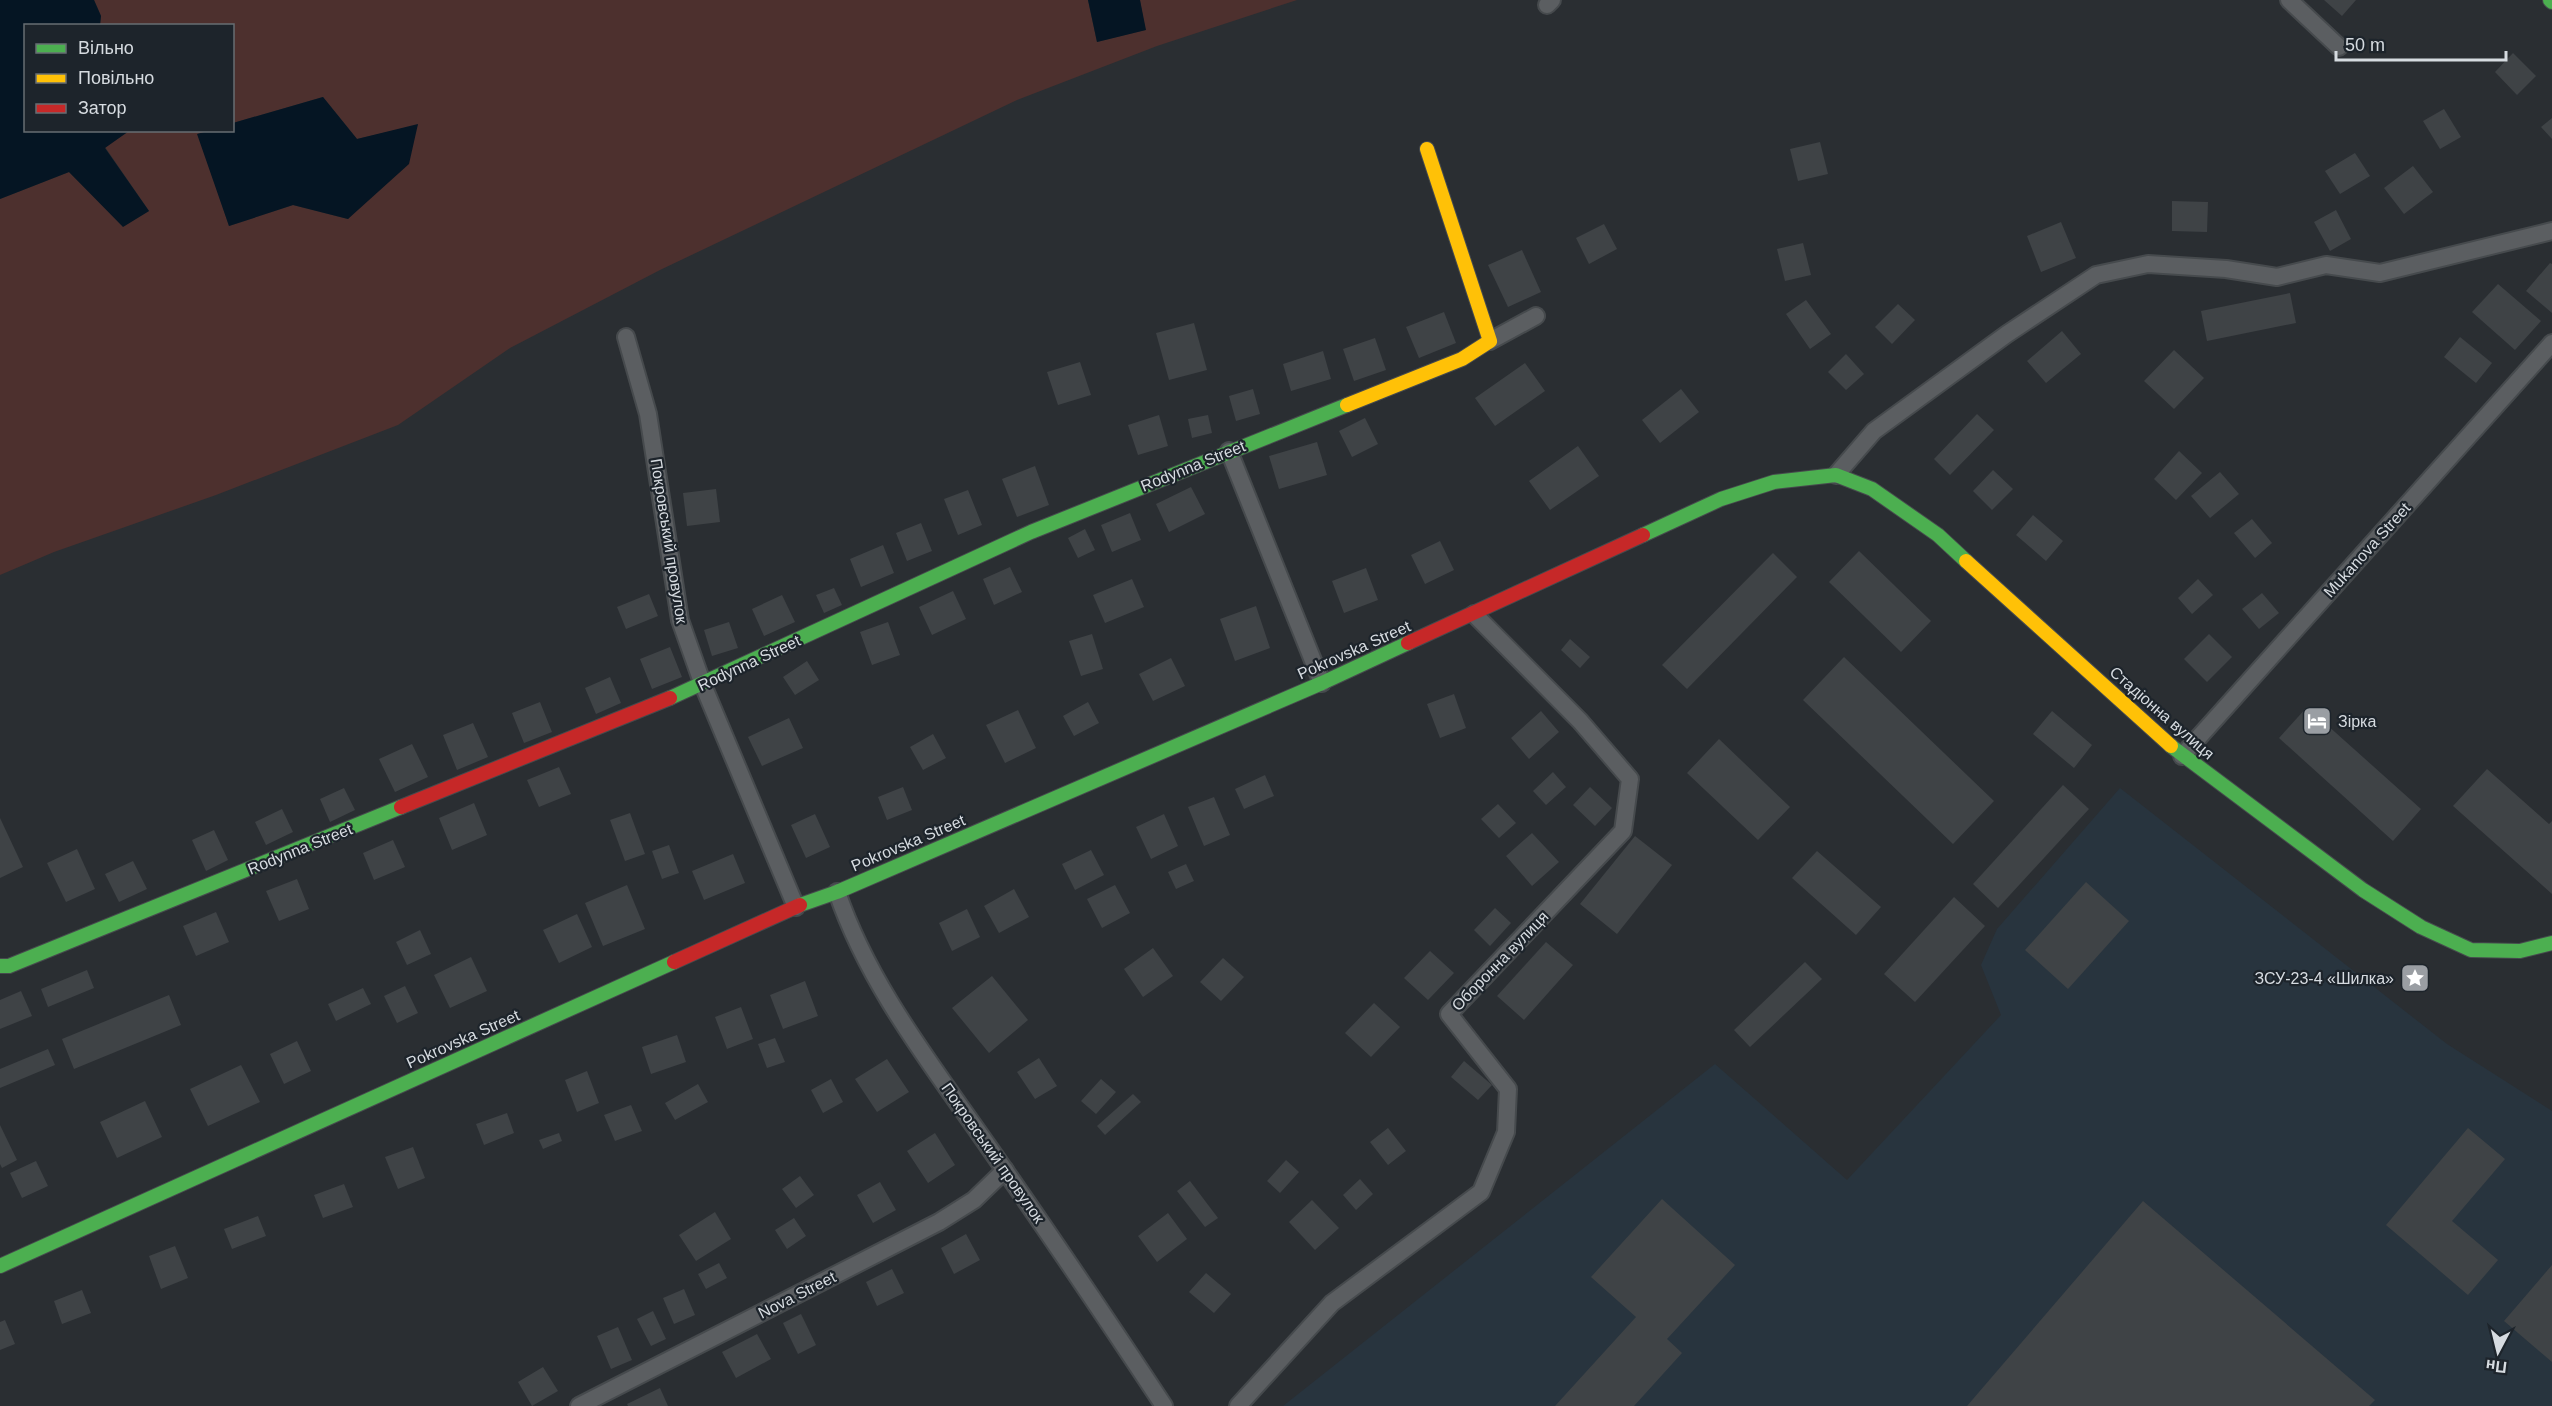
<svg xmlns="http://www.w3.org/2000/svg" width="2552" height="1406" viewBox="0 0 2552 1406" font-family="Helvetica,sans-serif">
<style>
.built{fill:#28343e}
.green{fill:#4d302e}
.water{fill:#051523}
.building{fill:#3f4346}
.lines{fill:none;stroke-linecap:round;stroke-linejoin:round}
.street-casing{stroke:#464a4d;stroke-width:20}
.fast-casing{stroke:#464a4d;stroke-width:16}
.slow-casing{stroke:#464a4d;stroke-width:16}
.jam-casing{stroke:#464a4d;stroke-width:16}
.street{stroke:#5b5e61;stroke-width:16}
.fast{stroke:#4caf50;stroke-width:14}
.slow{stroke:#ffc107;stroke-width:14}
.jam{stroke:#c62828;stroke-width:14}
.labels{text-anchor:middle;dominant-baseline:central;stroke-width:4.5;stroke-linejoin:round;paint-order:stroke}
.street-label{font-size:16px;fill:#d6dbe0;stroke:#1d242b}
.poi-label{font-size:16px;fill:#d6dbe0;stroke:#1d242b;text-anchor:start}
</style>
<rect width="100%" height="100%" fill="#2a2e32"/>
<polygon class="built" points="2120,788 2447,1044 2552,1111 2552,1406 1283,1406 1715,1064 1847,1180 2001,1015 1981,965 1997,929"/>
<polygon class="green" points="94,0 1088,0 1097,42 1145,30 1140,0 1297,0 1157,46 1017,100 660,270 510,348 398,425 216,495 54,552 0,575 0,199 69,172 124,226 149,211 105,147 129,131 208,131 198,134 229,226 293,205 348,219 418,125 357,139 323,97 233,123 232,26 100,25 101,16"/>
<g class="water">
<polygon points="0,0 94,0 101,16 100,25 26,26 26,130 129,131 105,148 149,211 123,227 69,172 0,199"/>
<polygon points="1088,0 1140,0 1146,30 1097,42"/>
<polygon points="323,97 357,139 418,124 409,164 348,219 293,205 229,226 197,134 208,131 232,130 233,123"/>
</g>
<g class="building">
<polygon points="2324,0 2356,0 2342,16"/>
<polygon points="2513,53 2536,76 2517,95 2495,72"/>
<polygon points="2444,109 2461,137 2440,149 2423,121"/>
<polygon points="2552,118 2552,139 2541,127"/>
<polygon points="1820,142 1828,174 1798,181 1790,149"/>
<polygon points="2355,153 2370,176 2340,194 2325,171"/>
<polygon points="2413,166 2433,192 2404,214 2384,188"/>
<polygon points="2172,201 2208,202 2207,232 2172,231"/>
<polygon points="2336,210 2351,239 2330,251 2314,222"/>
<polygon points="2061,222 2076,258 2041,272 2027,236"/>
<polygon points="1604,224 1617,249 1589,264 1576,238"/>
<polygon points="1803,243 1811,275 1785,281 1777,249"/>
<polygon points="1522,250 1541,292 1508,307 1488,265"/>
<polygon points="2550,263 2552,264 2552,313 2526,291"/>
<polygon points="2498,284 2541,321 2515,350 2472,312"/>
<polygon points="2290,293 2296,323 2207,341 2201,311"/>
<polygon points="1806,300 1831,334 1810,349 1786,314"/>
<polygon points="1898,304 1915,320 1892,344 1875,327"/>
<polygon points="1444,312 1456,343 1419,358 1406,327"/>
<polygon points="1194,323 1207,370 1169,380 1156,333"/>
<polygon points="2062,331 2081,354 2046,383 2027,361"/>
<polygon points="2460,337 2492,363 2476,383 2444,357"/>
<polygon points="1375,338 1386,370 1354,381 1343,349"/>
<polygon points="2174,350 2204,378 2174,409 2144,381"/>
<polygon points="1323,351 1331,379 1291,391 1283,364"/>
<polygon points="1846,354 1864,374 1846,390 1828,372"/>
<polygon points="1080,362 1091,395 1058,405 1047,372"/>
<polygon points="1525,363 1545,391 1495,426 1475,398"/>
<polygon points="1253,389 1260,414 1236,421 1229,396"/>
<polygon points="1681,389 1699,412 1660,443 1642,420"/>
<polygon points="1977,414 1994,430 1950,475 1934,459"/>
<polygon points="1159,415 1168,446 1138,455 1128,425"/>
<polygon points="1208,415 1212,433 1192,438 1188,419"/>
<polygon points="1365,418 1378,444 1352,457 1339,431"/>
<polygon points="1317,442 1327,475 1279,489 1269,456"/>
<polygon points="1578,446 1599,476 1550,510 1529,481"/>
<polygon points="2179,451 2202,473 2176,500 2154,479"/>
<polygon points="1035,466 1049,505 1017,517 1002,479"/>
<polygon points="1993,470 2013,489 1992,510 1973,491"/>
<polygon points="2220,472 2239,494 2210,518 2191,496"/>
<polygon points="1191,487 1205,514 1169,532 1156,504"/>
<polygon points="716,489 720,522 687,526 683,493"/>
<polygon points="968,490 982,525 958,535 944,499"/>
<polygon points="1130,513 1141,540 1112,552 1101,525"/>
<polygon points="2033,515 2063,541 2046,561 2016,535"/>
<polygon points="2252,519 2272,543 2255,558 2234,533"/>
<polygon points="921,523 932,551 907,561 896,533"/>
<polygon points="1085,529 1095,550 1078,558 1068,538"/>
<polygon points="1440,541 1454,570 1425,584 1411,555"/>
<polygon points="883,545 894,573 861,587 850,559"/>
<polygon points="1859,551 1931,621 1901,652 1829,582"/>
<polygon points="1773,553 1797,577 1687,689 1662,665"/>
<polygon points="1010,567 1022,592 994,605 983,579"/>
<polygon points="1366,568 1378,600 1344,613 1332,581"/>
<polygon points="1132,579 1144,607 1105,623 1093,595"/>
<polygon points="2198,579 2213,595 2192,614 2178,598"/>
<polygon points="834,588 842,605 824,613 816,595"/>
<polygon points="953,591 966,619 932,635 919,607"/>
<polygon points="2262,593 2279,613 2259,629 2242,609"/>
<polygon points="649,594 658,616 626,629 617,607"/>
<polygon points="782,595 795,622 764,636 752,609"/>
<polygon points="1256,606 1270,648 1235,661 1220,619"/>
<polygon points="729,622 738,648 712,656 704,630"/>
<polygon points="888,622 900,655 872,665 860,632"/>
<polygon points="1092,634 1103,669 1081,676 1069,641"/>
<polygon points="2209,634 2232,657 2207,682 2184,659"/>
<polygon points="1570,639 1590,657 1580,668 1561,650"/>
<polygon points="670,647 682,677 652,689 640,659"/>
<polygon points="1844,657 1994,801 1953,844 1803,700"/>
<polygon points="1171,658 1185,686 1153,701 1139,674"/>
<polygon points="807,661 819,680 795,695 783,677"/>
<polygon points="610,677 621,703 596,714 585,688"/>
<polygon points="1454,694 1466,728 1440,738 1427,704"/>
<polygon points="540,702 552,732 524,743 512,713"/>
<polygon points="1088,702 1099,723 1074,736 1063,716"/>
<polygon points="2307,707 2421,809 2393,841 2279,738"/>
<polygon points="1018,710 1036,748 1005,763 986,725"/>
<polygon points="1541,711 1559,732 1529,759 1511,738"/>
<polygon points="2052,711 2092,745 2074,768 2033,734"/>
<polygon points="789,718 803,748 762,766 748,737"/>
<polygon points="473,723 488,757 457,770 443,735"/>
<polygon points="933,734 946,758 923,770 910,747"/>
<polygon points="1719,739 1790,807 1758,840 1687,773"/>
<polygon points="412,744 428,777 395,792 379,759"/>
<polygon points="559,767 571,794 539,807 527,780"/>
<polygon points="2487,769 2549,824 2552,821 2552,894 2453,806"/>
<polygon points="1553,772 1566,787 1546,805 1533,791"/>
<polygon points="1265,775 1274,796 1244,809 1235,789"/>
<polygon points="2063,785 2089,809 1998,908 1973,884"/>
<polygon points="903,787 912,810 887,820 878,797"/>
<polygon points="1590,787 1612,808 1595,826 1573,805"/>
<polygon points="344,788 355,810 330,822 320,799"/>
<polygon points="1214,797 1230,835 1204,846 1188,807"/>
<polygon points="474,803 487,835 452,850 439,818"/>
<polygon points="1498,804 1516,823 1499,838 1481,819"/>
<polygon points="282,809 293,832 266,845 255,822"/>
<polygon points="630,813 645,854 625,861 610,820"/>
<polygon points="815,814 830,847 806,858 791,825"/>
<polygon points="1164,814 1178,846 1151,859 1136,827"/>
<polygon points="0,818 23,867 0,878"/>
<polygon points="214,830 228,860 206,871 192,840"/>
<polygon points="1532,833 1559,862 1532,886 1506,856"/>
<polygon points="1635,836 1672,865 1617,934 1580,904"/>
<polygon points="393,840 405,867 374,880 363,853"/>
<polygon points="669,845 679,873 662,879 652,851"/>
<polygon points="77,849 95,889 66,902 47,863"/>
<polygon points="1091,850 1104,875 1075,890 1062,864"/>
<polygon points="1817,851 1881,907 1856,935 1792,878"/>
<polygon points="733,854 745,883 704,900 692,871"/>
<polygon points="133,861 147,889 119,902 105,874"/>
<polygon points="1186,864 1194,881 1176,889 1168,872"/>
<polygon points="297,879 309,909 279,921 266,891"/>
<polygon points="2086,882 2129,921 2068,989 2025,950"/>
<polygon points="627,885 645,929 603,946 585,903"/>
<polygon points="1115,885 1130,913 1102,928 1087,899"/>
<polygon points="1014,889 1029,917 999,933 984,906"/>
<polygon points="1954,897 1985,926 1915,1002 1884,974"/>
<polygon points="1495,908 1511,923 1490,946 1474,930"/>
<polygon points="967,909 980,937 952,951 939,923"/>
<polygon points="216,912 229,942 196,956 183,926"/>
<polygon points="577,914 592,947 559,963 543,930"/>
<polygon points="420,930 431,954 407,965 396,942"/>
<polygon points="1546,942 1573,965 1524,1020 1497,996"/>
<polygon points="1153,948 1173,976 1143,997 1124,969"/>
<polygon points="1430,951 1454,973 1428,1000 1404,978"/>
<polygon points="471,957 487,991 450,1008 434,975"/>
<polygon points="1223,958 1244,977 1221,1001 1200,982"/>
<polygon points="1805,962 1822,979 1750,1047 1734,1030"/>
<polygon points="87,970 94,988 48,1007 41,989"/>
<polygon points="992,976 1028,1020 989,1053 952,1008"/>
<polygon points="805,981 818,1016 783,1029 770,995"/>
<polygon points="405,986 418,1013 397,1023 384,996"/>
<polygon points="363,988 371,1004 336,1021 328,1004"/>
<polygon points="21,991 32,1016 0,1029 0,1000"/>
<polygon points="169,995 181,1025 74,1069 62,1039"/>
<polygon points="1374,1003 1400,1027 1371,1057 1345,1033"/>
<polygon points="741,1007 753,1039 727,1049 715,1017"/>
<polygon points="677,1035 686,1062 651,1074 642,1047"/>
<polygon points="775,1038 785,1062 767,1068 758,1044"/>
<polygon points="297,1041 311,1071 284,1084 270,1054"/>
<polygon points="48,1049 55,1065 0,1088 0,1069"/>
<polygon points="1039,1058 1057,1086 1035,1099 1017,1072"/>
<polygon points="887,1059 909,1092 877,1112 855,1079"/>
<polygon points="1464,1061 1492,1085 1478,1100 1451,1077"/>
<polygon points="241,1065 260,1102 208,1126 190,1089"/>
<polygon points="587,1071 599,1103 577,1112 565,1080"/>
<polygon points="831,1079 843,1102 823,1113 811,1090"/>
<polygon points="1101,1079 1116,1092 1096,1114 1081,1101"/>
<polygon points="698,1084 708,1102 675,1120 665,1103"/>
<polygon points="1133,1094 1141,1102 1105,1135 1097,1126"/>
<polygon points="145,1101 162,1137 117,1158 100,1122"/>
<polygon points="631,1105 642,1131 615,1141 604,1115"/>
<polygon points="507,1113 514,1133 484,1145 476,1124"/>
<polygon points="0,1125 17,1160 2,1168 0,1164"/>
<polygon points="1388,1128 1406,1151 1388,1165 1370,1142"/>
<polygon points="2468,1128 2505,1159 2452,1221 2498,1260 2468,1295 2386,1225"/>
<polygon points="559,1133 562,1141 543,1149 539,1140"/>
<polygon points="935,1133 955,1165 928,1183 907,1151"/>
<polygon points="413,1147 425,1178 398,1189 385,1157"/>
<polygon points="1286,1160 1299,1172 1280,1193 1267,1181"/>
<polygon points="36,1161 48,1186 22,1198 10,1173"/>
<polygon points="800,1176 814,1195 796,1208 782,1189"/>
<polygon points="1360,1179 1373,1194 1356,1210 1343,1195"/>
<polygon points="1190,1181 1218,1218 1205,1227 1177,1191"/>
<polygon points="880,1182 896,1210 873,1223 857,1195"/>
<polygon points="344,1184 353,1207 323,1218 314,1195"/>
<polygon points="1662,1199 1735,1265 1667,1339 1682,1353 1634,1406 1555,1406 1636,1317 1591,1277"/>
<polygon points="1312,1200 1339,1228 1315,1250 1289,1222"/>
<polygon points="2143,1201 2375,1400 2369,1406 1967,1406"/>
<polygon points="715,1212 731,1239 696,1261 679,1235"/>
<polygon points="1168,1213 1187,1239 1157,1262 1138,1236"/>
<polygon points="258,1216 266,1236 232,1249 224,1229"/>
<polygon points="794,1218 806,1236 787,1249 775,1230"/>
<polygon points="966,1234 980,1260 954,1274 941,1248"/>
<polygon points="175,1246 188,1278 161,1289 149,1256"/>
<polygon points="719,1263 727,1278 706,1289 698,1274"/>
<polygon points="2552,1265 2552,1362 2504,1321"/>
<polygon points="892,1269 904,1293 877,1306 866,1282"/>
<polygon points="1206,1273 1231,1294 1214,1313 1189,1292"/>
<polygon points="684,1289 695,1315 674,1324 663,1298"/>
<polygon points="82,1290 91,1313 62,1324 54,1301"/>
<polygon points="653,1311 666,1339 651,1346 637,1319"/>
<polygon points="801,1314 816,1345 798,1354 783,1323"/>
<polygon points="5,1320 15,1344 0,1350 0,1322"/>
<polygon points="618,1327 632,1360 611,1369 597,1336"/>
<polygon points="757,1334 771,1359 736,1378 722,1352"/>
<polygon points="543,1367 558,1391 532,1406 518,1382"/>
<polygon points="660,1388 668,1406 628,1406 627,1404"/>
</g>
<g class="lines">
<g class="street-casing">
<g id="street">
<polyline points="2289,0 2339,47"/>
<polyline points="1547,5 1552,0"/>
<polyline points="626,337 648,414 680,620 703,685 796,907"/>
<polyline points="1490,341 1536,316"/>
<polyline points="1229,451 1322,683"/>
<polyline points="1836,475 1874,431 2007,334 2096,275 2148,264 2226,269 2277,277 2326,265 2380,273 2552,231"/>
<polyline points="2182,756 2552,343"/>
<path d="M837,892c32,94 95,173 151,254 60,86 118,172 176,260"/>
<polyline points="579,1406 939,1222 974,1200 1005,1170"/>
<polyline points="1238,1406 1332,1303 1481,1192 1506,1132 1508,1089 1449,1014 1623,831 1630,779 1580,721 1474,614"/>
</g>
</g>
<g class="fast-casing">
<g id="fast">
<polyline points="2550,0 2552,2"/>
<polyline points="1643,535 1721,499 1774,482 1836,475 1872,489 1938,535 1966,561"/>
<polyline points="670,698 1031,532 1347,405"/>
<polyline points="2171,746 2363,890 2421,927 2471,950 2520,951 2552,943"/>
<polyline points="800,905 837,892 1322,683 1408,643"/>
<polyline points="0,966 9,966 401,807"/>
<polyline points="0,1266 674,962"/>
</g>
</g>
<g class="slow-casing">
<g id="slow">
<polyline points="1347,405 1462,359 1490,341 1427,149"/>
<polyline points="1966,561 2171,746"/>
</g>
</g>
<g class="jam-casing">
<g id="jam">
<polyline points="1408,643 1643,535"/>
<polyline points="401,807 670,698"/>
<polyline points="674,962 800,905"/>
</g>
</g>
<use href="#street" class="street"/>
<use href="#fast" class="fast"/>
<use href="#slow" class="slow"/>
<use href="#jam" class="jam"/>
</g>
<defs>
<g id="hotel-square" transform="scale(1.5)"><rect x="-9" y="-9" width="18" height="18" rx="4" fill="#9a9ea3" stroke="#1d242b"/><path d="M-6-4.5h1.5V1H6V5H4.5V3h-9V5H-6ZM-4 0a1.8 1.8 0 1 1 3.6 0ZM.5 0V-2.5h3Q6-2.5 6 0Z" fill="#fff"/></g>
<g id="sight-square" transform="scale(1.5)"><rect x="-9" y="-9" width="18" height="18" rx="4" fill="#9a9ea3" stroke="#1d242b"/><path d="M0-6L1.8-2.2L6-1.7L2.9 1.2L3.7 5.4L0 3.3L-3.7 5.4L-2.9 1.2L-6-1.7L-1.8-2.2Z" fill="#fff"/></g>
</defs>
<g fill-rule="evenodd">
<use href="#hotel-square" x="2317" y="721"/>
<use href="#sight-square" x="2415" y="978"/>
</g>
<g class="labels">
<g class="street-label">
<text transform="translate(1193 466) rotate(-22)">Rodynna Street</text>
<text transform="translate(669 541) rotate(81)">Покровський провулок</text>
<text transform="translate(2367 550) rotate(-48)">Mukanova Street</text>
<text transform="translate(1354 650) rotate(-24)">Pokrovska Street</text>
<text transform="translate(749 663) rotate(-25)">Rodynna Street</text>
<text transform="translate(2162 713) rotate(41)">Стадіонна вулиця</text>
<text transform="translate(908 843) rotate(-23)">Pokrovska Street</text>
<text transform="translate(300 849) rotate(-22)">Rodynna Street</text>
<text transform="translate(1500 961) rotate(-46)">Оборонна вулиця</text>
<text transform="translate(463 1039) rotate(-24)">Pokrovska Street</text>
<text transform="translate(993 1153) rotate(55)">Покровський провулок</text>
<text transform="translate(797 1295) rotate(-27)">Nova Street</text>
</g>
<g class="poi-label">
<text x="2338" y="721">Зірка</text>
<text x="2394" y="978" text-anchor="end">ЗСУ-23-4 «Шилка»</text>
</g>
</g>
<rect x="24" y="24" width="210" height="108" fill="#1d242b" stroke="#676d73" stroke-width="1.5"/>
<rect x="36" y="44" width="30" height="9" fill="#4caf50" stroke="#676d73" stroke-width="1.5"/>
<text x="78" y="54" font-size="18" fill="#d6dbe0">Вільно</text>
<rect x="36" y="74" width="30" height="9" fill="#ffc107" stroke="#676d73" stroke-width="1.5"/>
<text x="78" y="84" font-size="18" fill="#d6dbe0">Повільно</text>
<rect x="36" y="104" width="30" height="9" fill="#c62828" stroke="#676d73" stroke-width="1.5"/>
<text x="78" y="114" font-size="18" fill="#d6dbe0">Затор</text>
<g transform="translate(2498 1352) rotate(187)" stroke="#1d242b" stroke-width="4.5" paint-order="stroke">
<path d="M0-4.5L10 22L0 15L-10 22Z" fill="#d6dbe0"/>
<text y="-9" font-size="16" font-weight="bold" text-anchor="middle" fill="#d6dbe0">Пн</text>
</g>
<path d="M2336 51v9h170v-9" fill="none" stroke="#d6dbe0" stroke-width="3"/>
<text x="2345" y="51" font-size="18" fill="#d6dbe0" stroke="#1d242b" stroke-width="4.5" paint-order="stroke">50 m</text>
</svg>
